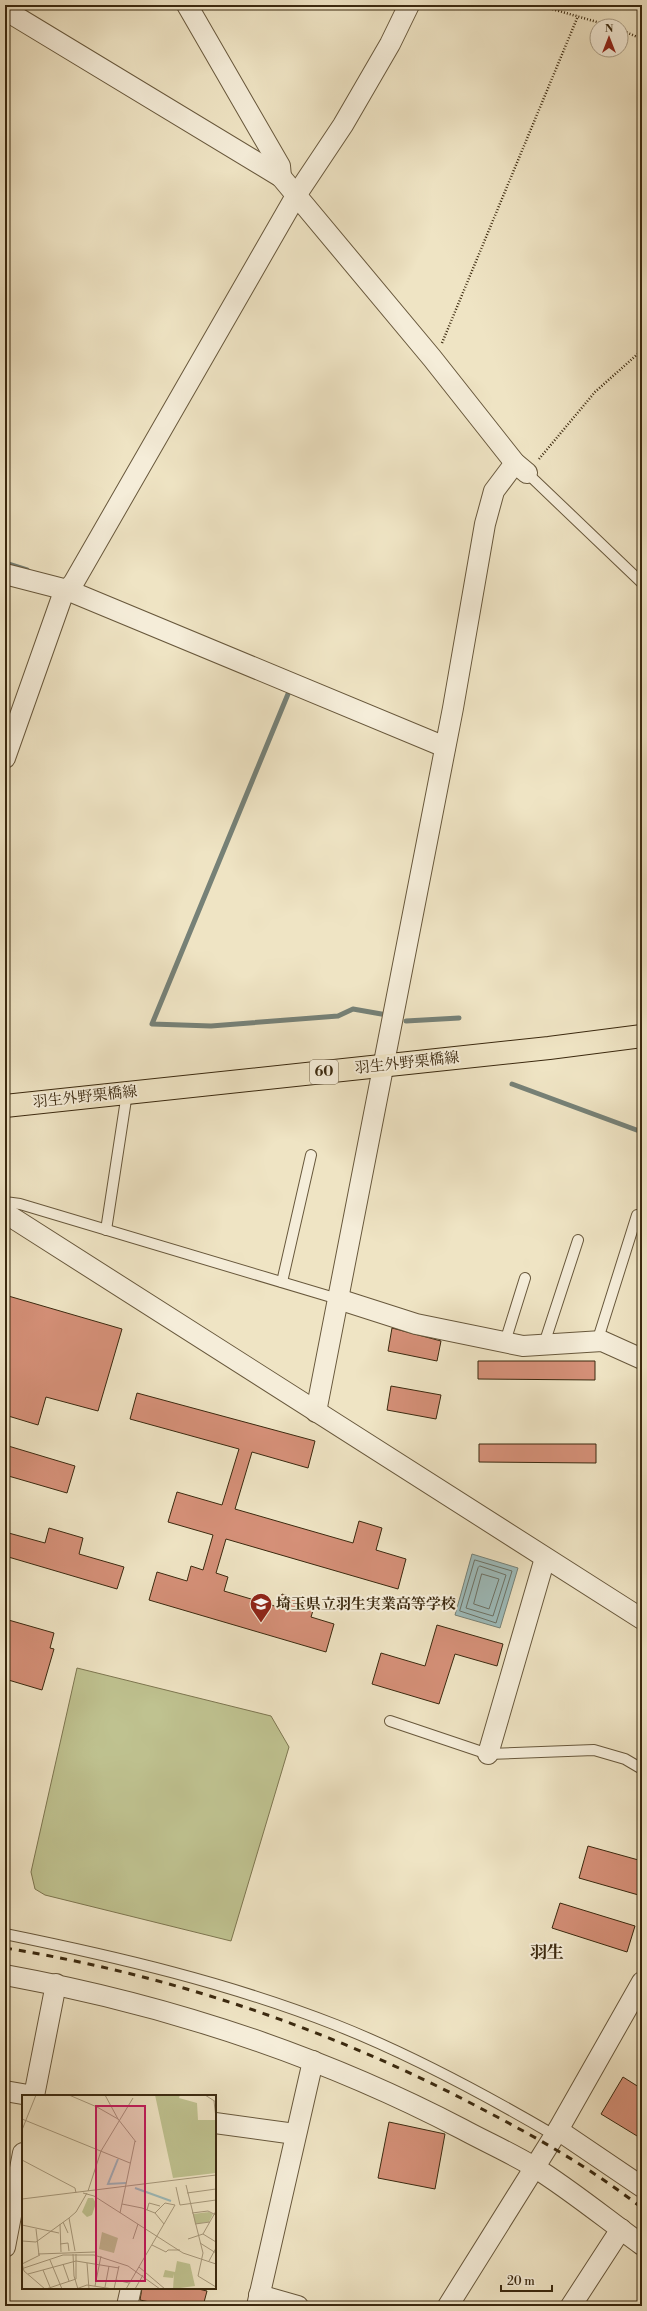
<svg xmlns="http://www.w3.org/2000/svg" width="647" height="2311" viewBox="0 0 647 2311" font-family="'Libre Bodoni','Noto Serif JP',serif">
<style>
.green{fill:#bfc290;stroke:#7d7650}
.water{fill:#9dbcbc;stroke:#768177}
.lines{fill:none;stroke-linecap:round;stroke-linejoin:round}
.shore{stroke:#6c7266;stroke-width:1}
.stream{stroke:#768177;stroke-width:5}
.building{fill:#d59078;stroke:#3b290f}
.service-casing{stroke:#68583c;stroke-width:12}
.minor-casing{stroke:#68583c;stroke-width:22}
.primary-casing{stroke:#3b290f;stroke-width:24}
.path{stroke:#3b290f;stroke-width:2.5;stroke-dasharray:1 2;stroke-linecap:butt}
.service{stroke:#f5edd9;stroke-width:10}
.minor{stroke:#f5edd9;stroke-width:20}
.primary{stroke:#efe4c4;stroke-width:22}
.rail{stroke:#3b290f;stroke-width:3;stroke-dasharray:7 7;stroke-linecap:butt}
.labels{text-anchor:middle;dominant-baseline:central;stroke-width:4;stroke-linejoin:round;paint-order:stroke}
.shield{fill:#f5edd9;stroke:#73644c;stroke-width:1}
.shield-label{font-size:14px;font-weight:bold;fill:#3b290f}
.street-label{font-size:15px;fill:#3b290f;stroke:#f5edd9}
.poi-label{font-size:15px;font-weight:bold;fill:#3b290f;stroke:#f5edd9;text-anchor:start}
.quarter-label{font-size:17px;font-weight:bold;fill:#3b290f;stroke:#f5edd9}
.inset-river{fill:none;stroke:#9dbcbc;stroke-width:2}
.inset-road{fill:none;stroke:#a7997c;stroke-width:1}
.view{fill:#c2185b;fill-opacity:0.15;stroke:#c2185b;stroke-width:2}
.inset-edge{fill:none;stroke:#3b290f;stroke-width:2}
</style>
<rect width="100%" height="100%" fill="#efe4c4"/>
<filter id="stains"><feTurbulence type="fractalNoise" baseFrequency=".005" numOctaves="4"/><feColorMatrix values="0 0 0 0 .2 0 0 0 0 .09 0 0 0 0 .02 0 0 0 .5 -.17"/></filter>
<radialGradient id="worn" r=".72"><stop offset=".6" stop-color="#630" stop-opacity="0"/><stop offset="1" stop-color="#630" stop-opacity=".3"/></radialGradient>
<polygon class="green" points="77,1668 271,1716 289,1747 231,1941 45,1895 35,1889 31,1872"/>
<polygon class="water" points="472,1554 518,1568 500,1628 455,1615"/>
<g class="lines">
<g class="shore">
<polygon points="475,1560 512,1571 496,1623 460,1611"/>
<polygon points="480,1566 506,1575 493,1616 466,1608 478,1568"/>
<polygon points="482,1574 499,1579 489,1609 474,1604"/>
</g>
<g class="stream">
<polyline points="5,563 27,570"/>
<polyline points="288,694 152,1024 211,1026 338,1016 353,1009 387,1015"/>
<polyline points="406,1021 459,1018"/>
<polyline points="512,1084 642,1132"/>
</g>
</g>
<g class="building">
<polygon points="5,1295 122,1329 98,1411 46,1397 38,1425 5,1415"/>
<polygon points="392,1328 441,1341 437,1361 388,1351"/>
<polygon points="478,1361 595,1361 595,1380 478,1379"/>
<polygon points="391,1386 441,1395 436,1419 387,1410"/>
<polygon points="137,1393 315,1441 308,1468 252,1452 235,1509 353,1543 359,1521 382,1528 376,1550 406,1559 398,1589 226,1539 216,1573 228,1577 224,1591 278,1607 282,1594 315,1604 311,1617 334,1624 326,1652 149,1600 157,1572 187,1581 191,1566 203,1570 213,1535 168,1522 177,1492 222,1505 239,1449 130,1419"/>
<polygon points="479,1444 596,1444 596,1463 479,1462"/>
<polygon points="5,1445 75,1466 67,1493 5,1475"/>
<polygon points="49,1528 83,1538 79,1554 124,1567 117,1589 5,1556 5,1532 45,1543"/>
<polygon points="5,1619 54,1633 50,1648 54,1649 42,1690 5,1679"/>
<polygon points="437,1625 503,1644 497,1666 455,1654 439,1704 372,1684 381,1653 425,1666"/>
<polygon points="588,1846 642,1861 642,1896 579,1878"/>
<polygon points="560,1903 635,1926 627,1952 552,1928"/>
<polygon points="623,2077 642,2089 642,2139 601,2114"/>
<polygon points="389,2122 445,2134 435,2189 378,2178"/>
<polygon points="142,2288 194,2288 207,2291 203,2306 169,2306 140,2300"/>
</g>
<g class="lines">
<g class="service-casing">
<g id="service">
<polyline points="527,473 642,583"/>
<polyline points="5,1202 20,1204 338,1299"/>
<polyline points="106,1230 127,1093"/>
<polyline points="282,1282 311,1155"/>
<polyline points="505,1342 525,1278"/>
<polyline points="597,1342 637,1215"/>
<polyline points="544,1344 578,1240"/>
<polyline points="390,1721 488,1754 594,1750 625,1759 642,1769"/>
<path d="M5,1934c113,23 224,49 331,91 76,30 148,69 218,110"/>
</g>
</g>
<g class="minor-casing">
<g id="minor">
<polyline points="187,5 280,166 281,177"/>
<polyline points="5,10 281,177 432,358 515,463 527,473"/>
<polyline points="5,574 67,590 445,747"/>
<polyline points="5,758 62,597 74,582 297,194 343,125 390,44 409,5"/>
<polyline points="5,1213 642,1619"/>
<polyline points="338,1299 416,1324 523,1346 602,1341 642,1359"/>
<polyline points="316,1412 453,708 485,524 494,491 515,463"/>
<polyline points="488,1754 545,1558"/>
<path d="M5,1975c160,29 313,79 457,154 24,13 49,24 72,38 37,23 72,52 108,78"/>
<polyline points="5,2091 34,2096"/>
<polyline points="34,2096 56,1984"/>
<polyline points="215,2123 295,2134"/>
<polyline points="558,2130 642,2187"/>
<polyline points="5,2247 23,2153"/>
<polyline points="259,2295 298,2306"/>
<polyline points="127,2306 131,2288"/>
<polyline points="257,2306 313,2061"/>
<polyline points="448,2306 558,2130 642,1982"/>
<polyline points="571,2306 621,2229"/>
</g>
</g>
<g class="primary-casing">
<polyline id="primary" points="5,1106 549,1048 642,1036"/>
</g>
<g class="path">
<polyline points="538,5 611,26"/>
<polyline points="621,30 642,39"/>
<polyline points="442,343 578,16"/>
<polyline points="539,459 595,392 642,350"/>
</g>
<use href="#service" class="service"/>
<use href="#minor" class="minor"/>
<use href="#primary" class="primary"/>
<path class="rail" d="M5,1948c167,27 328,82 477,161 56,29 110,60 160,99"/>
</g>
<defs>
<g id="school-pin" transform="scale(1.15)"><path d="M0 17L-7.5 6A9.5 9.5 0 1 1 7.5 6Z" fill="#8f2418" stroke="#f5edd9"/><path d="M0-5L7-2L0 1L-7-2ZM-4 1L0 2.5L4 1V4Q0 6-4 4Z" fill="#fff"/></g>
</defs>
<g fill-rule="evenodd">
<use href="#school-pin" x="261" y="1604"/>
</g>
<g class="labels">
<rect class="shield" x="310" y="1060" width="28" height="24" rx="3"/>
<g class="shield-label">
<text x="324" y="1072">60</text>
</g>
<g class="street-label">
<text transform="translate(407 1063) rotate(-6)">羽生外野栗橋線</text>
<text transform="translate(85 1097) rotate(-6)">羽生外野栗橋線</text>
</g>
<g class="poi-label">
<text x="276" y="1604">埼玉県立羽生実業高等学校</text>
</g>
<g class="quarter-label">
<text x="547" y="1953">羽生</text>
</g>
</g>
<g transform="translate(22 2095)">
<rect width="194" height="194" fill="#efe4c4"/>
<path d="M133,0h25l-1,3 18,5 1,17h18v53l-43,5zM66,103h5l3,5 -4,12 -5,2 -5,-5zM187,117l4,2 -4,8 -14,2 -2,-10zM80,137l16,6 -4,15 -15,-4zM155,166l13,3 5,22 -22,3 1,-15 -1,4 -10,-1 2,-7 10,2z" fill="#bfc290"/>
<path class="inset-river" d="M96,64l-10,25 18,-1M113,93l36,13"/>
<path class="inset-road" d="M47,0l28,12 21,12 18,23M83,0l13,24M183,0l11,7M192,6l2,17M0,24l108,44M0,35l14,-35M0,65l53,28 1,5M164,90l17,68 -5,23 18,11M154,92l4,18 36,-5M66,96l13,-40 32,-53M61,98l11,3 89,57 33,11M165,98l29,-4M0,104l194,-24M100,109l20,4 13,5 9,11M125,115l2,-7 11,3M98,118l15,-72M170,118l16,-2 8,4M47,123l6,33M41,127l5,11M38,129l1,28M173,129l15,-2M0,130l37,8M14,134l3,26M181,139l13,8M111,144l5,-15M166,144l15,-5 13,-23M0,146l14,1 33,-24 7,-6 11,-19M178,148l16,10M38,149l8,-1 1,8M130,150l14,7 2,-2h12M16,159l57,-2M51,159l1,22 4,13M54,159v25M28,165l12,29M187,166l7,-13M0,168l2,8 21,18M65,168l2,26M0,169l18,-9M41,169l6,17M117,172l26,22M2,173l39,-13h31l34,11 32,23M21,175l7,17M6,179l48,-13 43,7M94,185l13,3M73,191l6,-30M83,192l4,-21M24,194l30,-10M54,194l11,-4 26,4M92,194l5,-23M104,194l49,-84 -10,-2 -10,10M113,194l8,-14"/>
<path class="view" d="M74,11h49v175h-49z"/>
<rect width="194" height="194" class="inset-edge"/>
</g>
<rect width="647" height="2311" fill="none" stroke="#efe4c4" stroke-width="20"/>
<rect x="6" y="6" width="635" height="2299" fill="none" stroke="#3b290f" stroke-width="2"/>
<rect x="10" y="10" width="627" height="2291" fill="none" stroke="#3b290f"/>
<g transform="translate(609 38)"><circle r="19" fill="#f5edd9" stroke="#ab9f88"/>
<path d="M0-3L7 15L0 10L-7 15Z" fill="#8f2418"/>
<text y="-6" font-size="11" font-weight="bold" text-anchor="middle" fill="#3b290f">N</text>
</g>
<path d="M501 2285v6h51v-6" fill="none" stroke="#3b290f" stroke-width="2"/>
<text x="507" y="2285" font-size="12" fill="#3b290f" stroke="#f5edd9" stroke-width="3" paint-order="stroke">20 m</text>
<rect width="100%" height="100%" filter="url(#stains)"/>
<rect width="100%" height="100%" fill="url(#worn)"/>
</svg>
